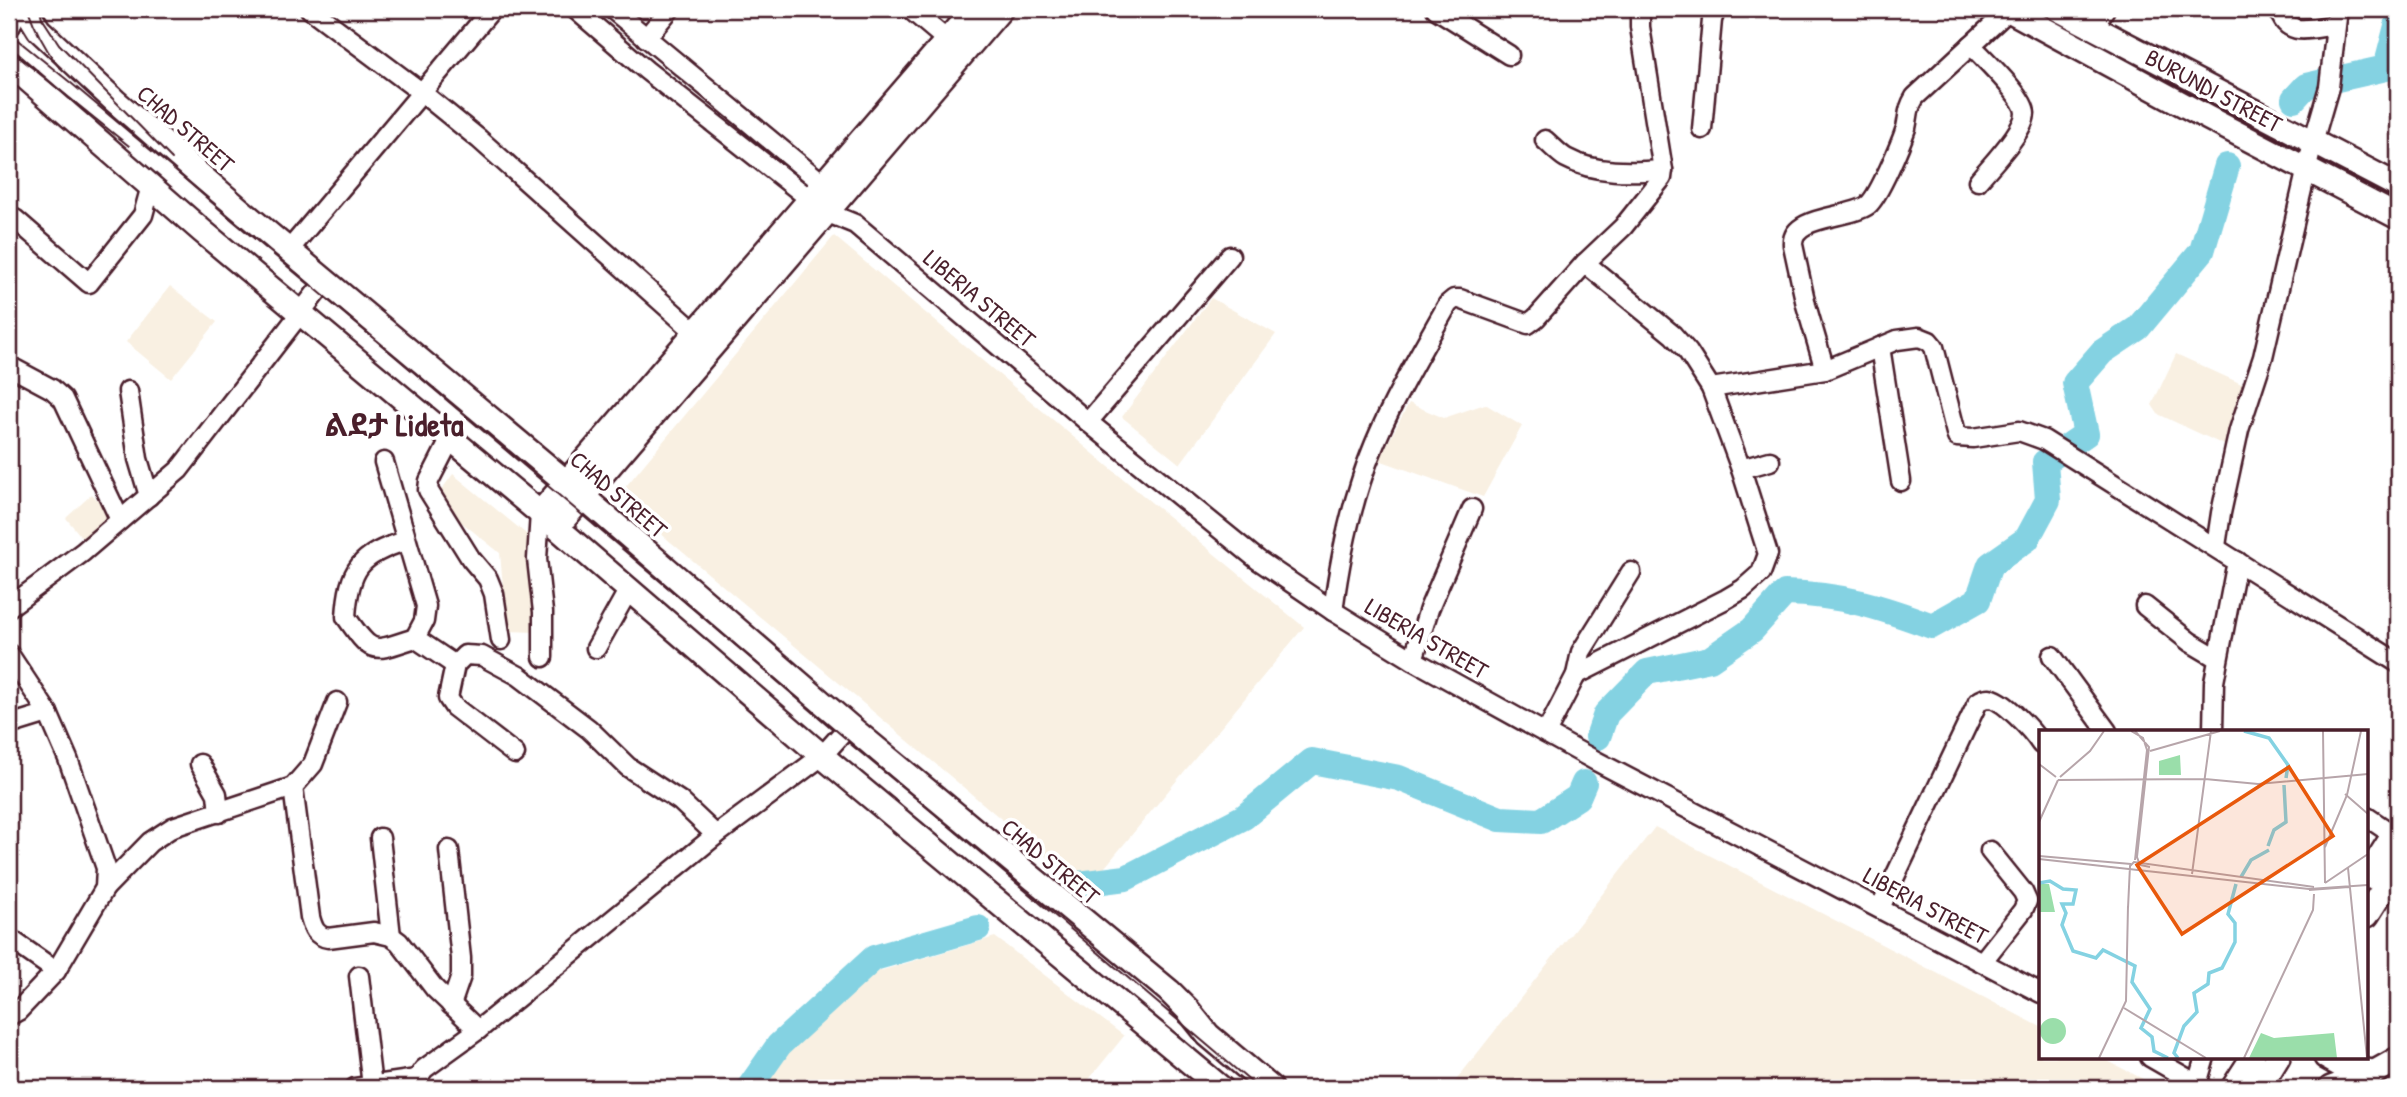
<svg xmlns="http://www.w3.org/2000/svg" width="2407" height="1097" viewBox="0 0 2407 1097" font-family="'Patrick Hand','Noto Sans Ethiopic',sans-serif">
<style>
.built{fill:#f9f0e2}
.lines{fill:none;stroke-linecap:round;stroke-linejoin:round}
.river{stroke:#84d2e2;stroke-width:26}
.minor-casing{stroke:#4a1f2b;stroke-width:23}
.major-casing{stroke:#4a1f2b;stroke-width:28}
.minor{stroke:#fff;stroke-width:18}
.major{stroke:#fff;stroke-width:23}
.tram{stroke:#4a1f2b;stroke-width:2}
.labels{text-anchor:middle;dominant-baseline:central;stroke-width:7;stroke-linejoin:round;paint-order:stroke}
.street-label{font-size:24px;fill:#4a1f2b;stroke:#fff}
.district-label{font-size:32px;font-weight:bold;fill:#4a1f2b;stroke:#fff}
.inset-river{fill:none;stroke:#84d2e2;stroke-width:3.5}
.inset-road{fill:none;stroke:#b7a5aa;stroke-width:2}
.view{fill:#e8590c;fill-opacity:0.15;stroke:#e8590c;stroke-width:3.5}
.inset-edge{fill:none;stroke:#4a1f2b;stroke-width:3.5}
</style>
<rect width="100%" height="100%" fill="#fff"/>
<filter id="ink" filterUnits="userSpaceOnUse"><feTurbulence type="fractalNoise" baseFrequency=".0143" numOctaves="2"/><feDisplacementMap in="SourceGraphic" scale="14" xChannelSelector="R" yChannelSelector="G"/><feConvolveMatrix kernelMatrix="1 2 1 2 8 2 1 2 1" color-interpolation-filters="sRGB"/></filter>
<g filter="url(#ink)">
<g class="built">
<polygon points="834,236 1152,503 1304,627 1086,890 617,497"/>
<polygon points="170,286 217,322 171,379 126,342"/>
<polygon points="1211,298 1276,334 1180,464 1122,417"/>
<polygon points="2176,354 2246,386 2228,447 2158,414 2152,405"/>
<polygon points="1409,403 1444,418 1485,404 1522,426 1483,497 1379,460"/>
<polygon points="453,474 530,537 538,632 507,631 500,553 434,500"/>
<polygon points="92,494 111,515 84,540 66,518"/>
<polygon points="1655,827 2041,1027 2041,1057 2100,1057 2143,1079 2156,1088 1450,1088"/>
<polygon points="995,937 1124,1036 1082,1088 762,1088 782,1059 873,973"/>
</g>
<g class="lines">
<g class="river">
<polyline points="2294,99 2306,86 2386,68 2398,22"/>
<path d="M1598,737l8,-23 41,-42 63,-13 42,-29 33,-37c55,1 96,14 147,33l46,-26 12,-35 37,-26 21,-39 -3,-38 41,-28 -11,-51 27,-31 36,-24 64,-77 25,-85"/>
<polyline points="1079,884 1126,878 1244,817 1312,761 1399,778 1500,819 1541,821 1578,797 1584,783"/>
<polyline points="749,1088 779,1045 874,958 978,928"/>
</g>
<g class="minor-casing">
<g id="minor">
<polyline points="310,9 421,92 479,139 704,340"/>
<polyline points="575,9 646,70 811,200 828,213 855,224 1088,422 1258,560 1333,611 1413,660 1596,761 2041,993"/>
<polyline points="612,9 833,192"/>
<polyline points="910,9 955,47"/>
<polyline points="1436,9 1509,55"/>
<path d="M2279,9c7,30 33,19 56,16"/>
<polyline points="2094,27 2105,9"/>
<polyline points="646,38 670,9"/>
<path d="M1971,45c12,13 54,52 54,68 0,18 -35,53 -47,68"/>
<polyline points="1702,129 1712,20 1716,9"/>
<path d="M1545,140c7,6 14,14 21,18 29,16 66,14 97,12"/>
<polyline points="15,219 89,283 143,215 151,186"/>
<polyline points="289,250 492,9"/>
<polyline points="1880,347 1901,481"/>
<polyline points="9,366 52,389 63,399 120,520"/>
<path d="M1825,370l-19,-65 -13,-60c-3,-30 56,-26 75,-40 11,-9 33,-62 38,-77 3,-13 1,-18 9,-31l94,-87"/>
<polyline points="1711,388 1825,370 1897,340 1919,337 1929,341 1934,347 1957,437 1973,438 2019,431 2044,440 2398,663"/>
<polyline points="128,391 138,459 149,496"/>
<polyline points="1088,422 1230,256"/>
<polyline points="451,438 429,481 428,490 471,559 488,579 494,594 501,640"/>
<polyline points="384,462 426,606 424,621 415,638 455,665"/>
<polyline points="1741,469 1770,461"/>
<polyline points="540,513 537,559 543,612 543,657"/>
<path d="M405,541c-45,14 -56,27 -59,76 27,39 26,35 69,21"/>
<polyline points="2216,546 2221,513 2239,430 2263,357 2313,142 2329,87 2338,9"/>
<polyline points="2145,606 2190,642 2217,658"/>
<polyline points="9,607 83,552 179,470 326,280"/>
<path d="M1333,611c6,-45 14,-88 28,-130 19,-61 56,-122 87,-177l6,-5h6l68,25 8,-6 49,-55 38,-36 39,-49 1,-8 -23,-143v-18"/>
<polyline points="596,648 629,589"/>
<polyline points="9,654 48,713 68,759 106,868 105,888 56,971 18,1011 9,1016"/>
<polyline points="2052,656 2107,731"/>
<polyline points="1413,660 1429,609 1472,509"/>
<polyline points="1576,675 1726,599 1743,589 1761,573 1768,554 1741,469 1711,388 1688,352 1673,335 1585,263"/>
<polyline points="9,725 48,713"/>
<polyline points="2213,731 2214,682 2237,561"/>
<polyline points="1546,733 1576,675 1581,652 1631,572"/>
<polyline points="515,754 454,707 448,698 455,665 465,655 482,656 519,676 589,729 628,767 680,801 716,835"/>
<polyline points="200,764 217,794 219,813"/>
<path d="M293,787l17,130c3,11 6,19 18,21l46,-6 17,4 8,6 36,47 43,41"/>
<polyline points="2367,817 2398,838"/>
<polyline points="380,838 391,936"/>
<polyline points="449,850 461,958 461,976 451,1005"/>
<polyline points="105,888 150,842 173,827 293,787 313,764 337,702"/>
<path d="M1880,908l98,-206c4,-3 6,-4 11,-4 15,1 44,34 52,46"/>
<polyline points="9,938 56,971"/>
<polyline points="1982,962 2023,910 2027,901 2023,892 1990,851"/>
<polyline points="359,976 372,1086"/>
<polyline points="2150,1057 2204,1088"/>
<polyline points="2197,1084 2205,1057"/>
<polyline points="355,1088 417,1079"/>
<polyline points="415,1088 417,1079 424,1069 478,1030 716,835 822,756 849,726"/>
</g>
</g>
<g class="major-casing">
<g id="major">
<polyline points="26,9 39,30 115,101 238,208 566,482 849,726 1169,991 1188,1010 1208,1035 1271,1088"/>
<polyline points="2007,9 2208,118 2398,217"/>
<polyline points="2058,9 2398,186"/>
<polyline points="9,24 15,9"/>
<polyline points="9,63 202,231 540,513 822,756 1221,1088"/>
<polyline points="540,513 974,9"/>
<polyline points="557,527 1001,9"/>
<polyline points="2367,877 2398,828"/>
<polyline points="2367,915 2398,866"/>
<polyline points="2326,1057 2342,1066 2372,1072"/>
<polyline points="2233,1088 2253,1057"/>
<polyline points="2259,1088 2278,1057"/>
<polyline points="2331,1088 2375,1072 2398,1059"/>
</g>
</g>
<use href="#minor" class="minor"/>
<use href="#major" class="major"/>
<g class="tram">
<path d="M28,9c7,21 17,39 30,57"/>
<polyline points="40,9 42,18 59,44 172,159"/>
<polyline points="9,33 71,83 298,274 1258,1088"/>
<polyline points="9,49 129,146"/>
</g>
</g>
</g>
<g class="labels">
<g class="street-label">
<text transform="translate(2214 90) rotate(28)">BURUNDI STREET</text>
<text transform="translate(186 128) rotate(41)">CHAD STREET</text>
<text transform="translate(980 298) rotate(40)">LIBERIA STREET</text>
<text transform="translate(619 494) rotate(41)">CHAD STREET</text>
<text transform="translate(1427 638) rotate(30)">LIBERIA STREET</text>
<text transform="translate(1051 861) rotate(40)">CHAD STREET</text>
<text transform="translate(1926 905) rotate(28)">LIBERIA STREET</text>
</g>
<g class="district-label">
<text x="394" y="424">ልደታ Lideta</text>
</g>
</g>
<g transform="translate(2039 730)">
<rect width="329" height="329" fill="#fff"/>
<path d="M141,25l1,20h-22v-14zM0,154h10l6,28h-16zM1 301a13 13 0 1 1 26 0a13 13 0 1 1-26 0ZM222,303l13,5 60,-5 3,25h-88z" fill="#9adeaa"/>
<path class="inset-river" d="M205,1l25,7 19,27 -2,13M229,116l6,-16 12,-8 -2,-37M202,147l10,-17 18,-10M0,153l11,-2 13,8 13,1 -3,14h-11l4,9 -4,12 11,26 23,7 7,-8 32,16 -3,16 18,27 -9,19 11,9 2,14 14,7M139,328l-4,-5 10,-27 13,-14 -3,-19 14,-9 1,-11 13,-5 13,-26v-19l-7,-9 8,-30"/>
<path class="inset-road" d="M92,1l12,7 4,12 -12,110M96,1l14,16 -12,110 3,8 10,2M284,1l2,152M111,21l70,-20M0,34l17,13M21,47l30,-26 14,-20M19,50l147,-1 53,5 110,-10M306,64l23,20M0,92l19,-42M286,117l22,-52 14,-64M0,126l92,8M0,129l270,30 59,-4M309,138l19,190M153,144l19,-143M286,153l43,-29M270,160l40,-3M89,178l2,-42 4,-4 180,25M85,278l82,50M60,328l27,-57 2,-95M205,328l69,-148 1,-16"/>
<path class="view" d="M250,37l44,69 -151,98 -45,-69z"/>
<rect width="329" height="329" class="inset-edge"/>
</g>
<rect width="2407" height="1097" fill="none" stroke="#fff" stroke-width="35"/>
<rect x="18" y="18" width="2372" height="1062" fill="none" stroke="#4a1f2b" stroke-width="2.5" filter="url(#ink)"/>
</svg>
